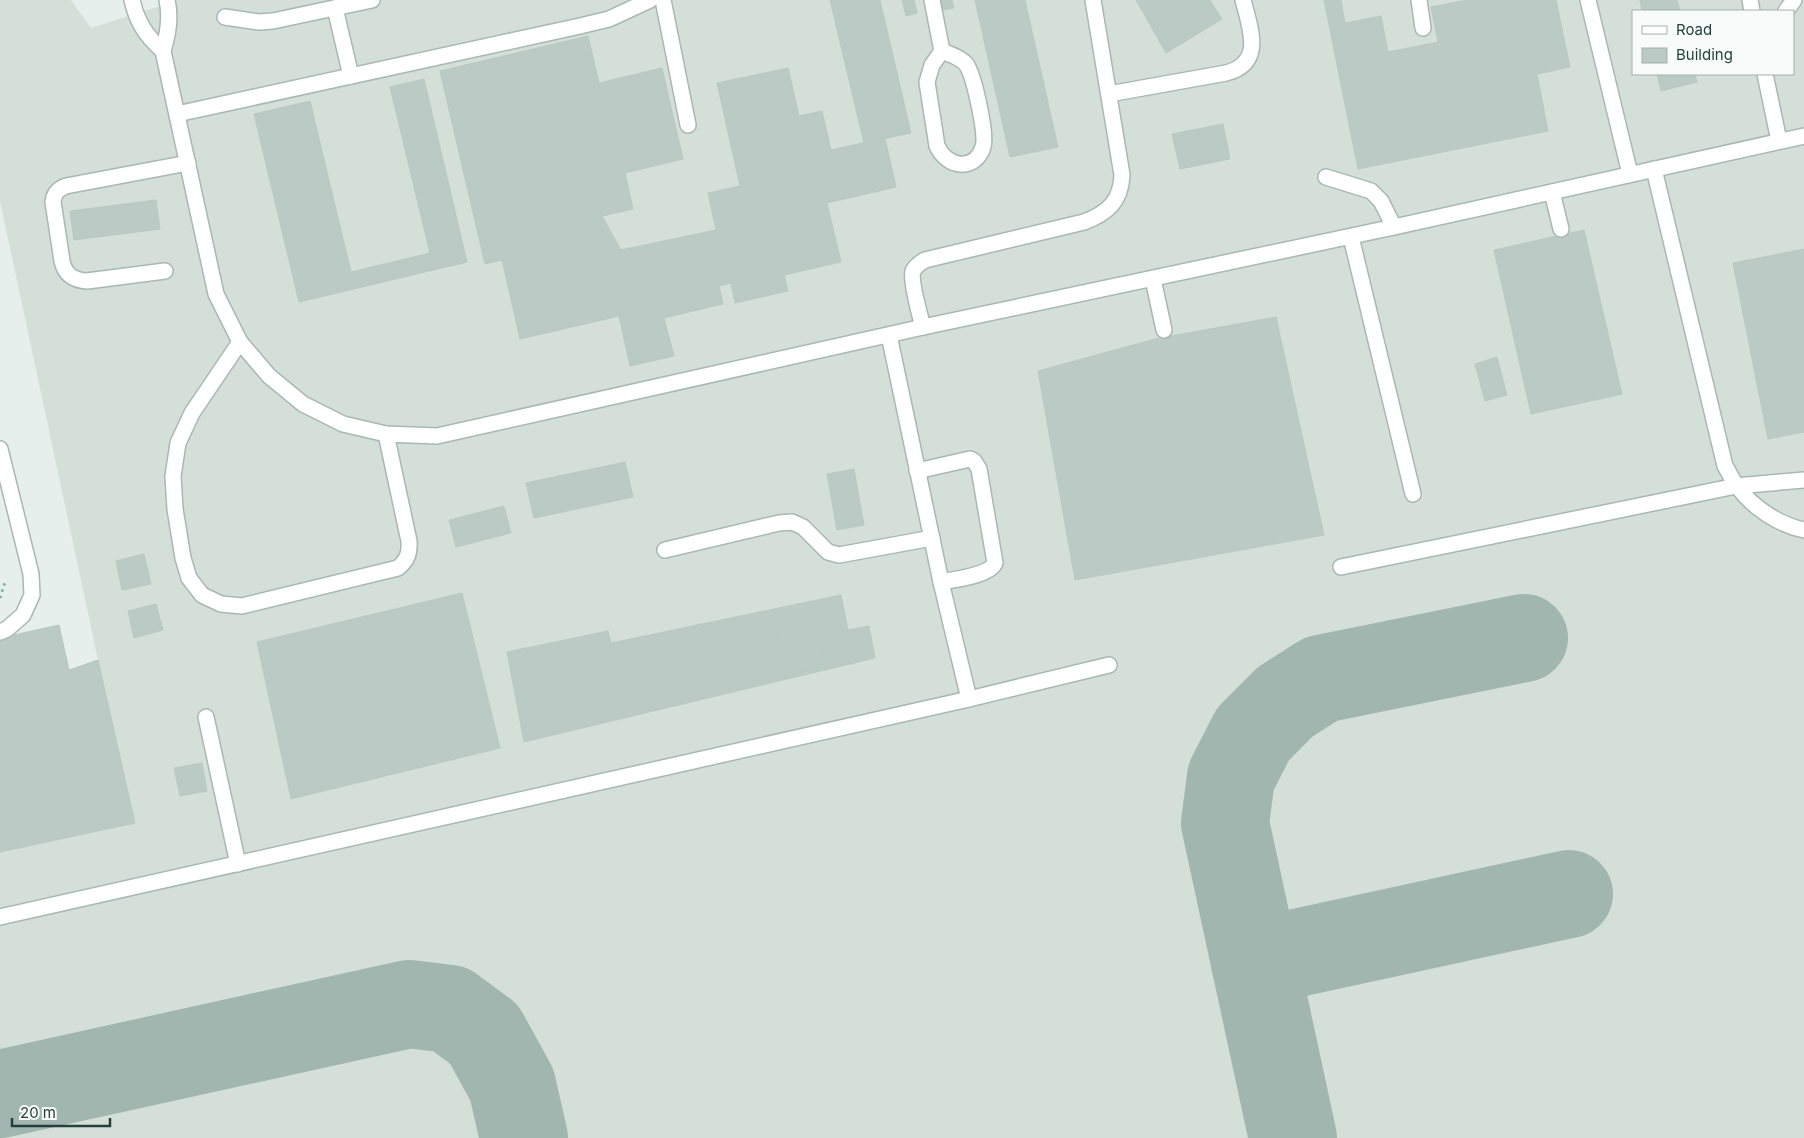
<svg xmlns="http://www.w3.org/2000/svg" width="1804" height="1138" viewBox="0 0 1804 1138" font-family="Inter,sans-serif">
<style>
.built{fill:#d4dfda;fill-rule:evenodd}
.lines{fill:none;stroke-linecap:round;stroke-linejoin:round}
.taxiway{stroke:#a2b6b0;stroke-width:88}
.building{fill:#bbcac4;stroke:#b8c9c2}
.minor-casing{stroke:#a8b8b2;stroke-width:18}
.path{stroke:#86b3a5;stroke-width:3;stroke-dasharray:2.5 4;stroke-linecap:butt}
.minor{stroke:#fff;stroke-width:15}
</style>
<rect width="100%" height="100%" fill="#e6efeb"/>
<path class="built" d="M0,0h71l20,28 88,-28h1625v1138h-1804v-500l59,-13 10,45 29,-10 -98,-459zM1633,11h160v63h-160z"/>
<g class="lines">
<g class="taxiway">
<polyline points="1255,962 1569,894"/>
<polyline points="0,1094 409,1004 450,1009 484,1034 512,1085 524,1138"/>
<polyline points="1293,1138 1225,823 1231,777 1253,734 1285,702 1321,679 1524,638"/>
</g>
</g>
<g class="building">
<polygon points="830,0 880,0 911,133 864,143"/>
<polygon points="902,0 914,0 917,13 906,16"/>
<polygon points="941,0 952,0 954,8 943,10"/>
<polygon points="975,0 1025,0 1058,147 1010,157"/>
<polygon points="1136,0 1210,0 1222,19 1166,53"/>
<polygon points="1324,0 1341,0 1345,23 1381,16 1388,52 1438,42 1431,7 1467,0 1556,0 1570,67 1537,74 1548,131 1358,169"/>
<polygon points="1640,0 1677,0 1680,11 1642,11"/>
<polygon points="588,36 599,83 662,68 683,159 625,173 633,209 602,216 621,250 716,230 708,193 740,186 717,83 788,68 799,116 822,111 831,150 885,138 896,187 827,203 841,262 784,275 788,291 735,303 731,283 719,286 723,304 664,318 674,356 630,366 619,316 520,339 502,260 485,264 440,71"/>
<polygon points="1657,74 1695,74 1697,82 1661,91"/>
<polygon points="424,79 467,262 299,302 254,114 310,101 351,272 430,253 390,87"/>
<polygon points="1223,124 1230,159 1180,169 1172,134"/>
<polygon points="156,200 160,229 74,240 70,211"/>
<polygon points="1584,230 1622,394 1531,414 1494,250"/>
<polygon points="1804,249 1804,432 1768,439 1733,263"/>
<polygon points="1276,317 1324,535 1075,580 1038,371 1155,339"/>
<polygon points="1497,357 1507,395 1485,401 1475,364"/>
<polygon points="625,462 633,497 534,518 526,483"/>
<polygon points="854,469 864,525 837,530 827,474"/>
<polygon points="504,506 511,533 456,547 449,520"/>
<polygon points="144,554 151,584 122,590 116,561"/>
<polygon points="462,593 500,748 291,799 257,642"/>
<polygon points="841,595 848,630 869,626 875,658 524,742 507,652 608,631 611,643"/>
<polygon points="156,604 163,630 134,638 128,611"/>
<polygon points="809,621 826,642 816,669 791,674 771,654 782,627"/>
<polygon points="59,625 69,670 98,660 135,823 0,852 0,638"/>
<polygon points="202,763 207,791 180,796 174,768"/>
</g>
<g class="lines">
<g class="minor-casing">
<g id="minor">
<path d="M132,0c5,22 14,36 31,51"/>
<path d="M167,0c4,18 1,34 -4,51l53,243 24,48 29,34 34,28 40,20 43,10 51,2 486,-109 471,-100 410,-91"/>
<polyline points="663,0 688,125"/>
<path d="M932,0l10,51 -10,14 -5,17 10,64c10,22 38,26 46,1 4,-13 -9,-72 -17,-83 -6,-7 -15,-9 -24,-13"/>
<polyline points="1419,0 1423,28"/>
<polyline points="1588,0 1630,174"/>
<polyline points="1750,0 1752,11"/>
<polyline points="335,8 351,76"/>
<polyline points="1786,11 1794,0"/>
<polyline points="225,17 259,22 273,21 372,0"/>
<polyline points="1765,74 1779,141"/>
<path d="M1109,94l117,-21c39,-10 24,-45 17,-73"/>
<polyline points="177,114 580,26 609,19 650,0"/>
<path d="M1654,169l71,297c4,6 7,14 12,20 15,21 42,39 67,44"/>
<polyline points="1326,177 1371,191 1381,201 1394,227"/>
<polyline points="1552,192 1561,229"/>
<polyline points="1351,237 1413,494"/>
<path d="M165,271l-78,10c-14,-1 -22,-6 -25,-20l-9,-59c1,-9 5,-13 13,-16l122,-23"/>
<polyline points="1153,279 1164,330"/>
<path d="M923,327c-3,-11 -13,-47 -10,-56 3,-6 7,-8 12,-11l159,-38c24,-9 37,-21 38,-47l-29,-175"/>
<polyline points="889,335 941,582 969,699"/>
<path d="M240,342l-48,71 -14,30 -5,33 2,33 8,49 6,20 13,17 19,9 21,2 156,-38c9,-8 12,-14 11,-27l-23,-107"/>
<polyline points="0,449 31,574 32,595 23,615 7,629 0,632"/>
<path d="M917,471l53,-12 4,2 5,8 16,94c-6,13 -40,16 -54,19"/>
<polyline points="665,550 779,523 792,522 803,527 828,552 839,555 932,538"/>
<polyline points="1341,567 1736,486 1804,480"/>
<polyline points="206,717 238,864"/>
<polyline points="0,917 969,699 1109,665"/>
</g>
</g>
<polyline class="path" points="0,598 5,582"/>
<use href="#minor" class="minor"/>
</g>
<rect x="1632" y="10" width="162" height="65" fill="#f7fbf9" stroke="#a3b1ad"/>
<rect x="1642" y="26" width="25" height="8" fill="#ffffff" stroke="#a3b1ad"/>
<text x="1676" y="35" font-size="15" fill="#24423a">Road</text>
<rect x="1642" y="48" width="25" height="15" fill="#bbcac4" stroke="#a3b1ad"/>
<text x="1676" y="60" font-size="15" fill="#24423a">Building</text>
<path d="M12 1118v8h98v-8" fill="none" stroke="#24423a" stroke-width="2.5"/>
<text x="20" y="1118" font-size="15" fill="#24423a" stroke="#f7fbf9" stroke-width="4" paint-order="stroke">20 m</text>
</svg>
